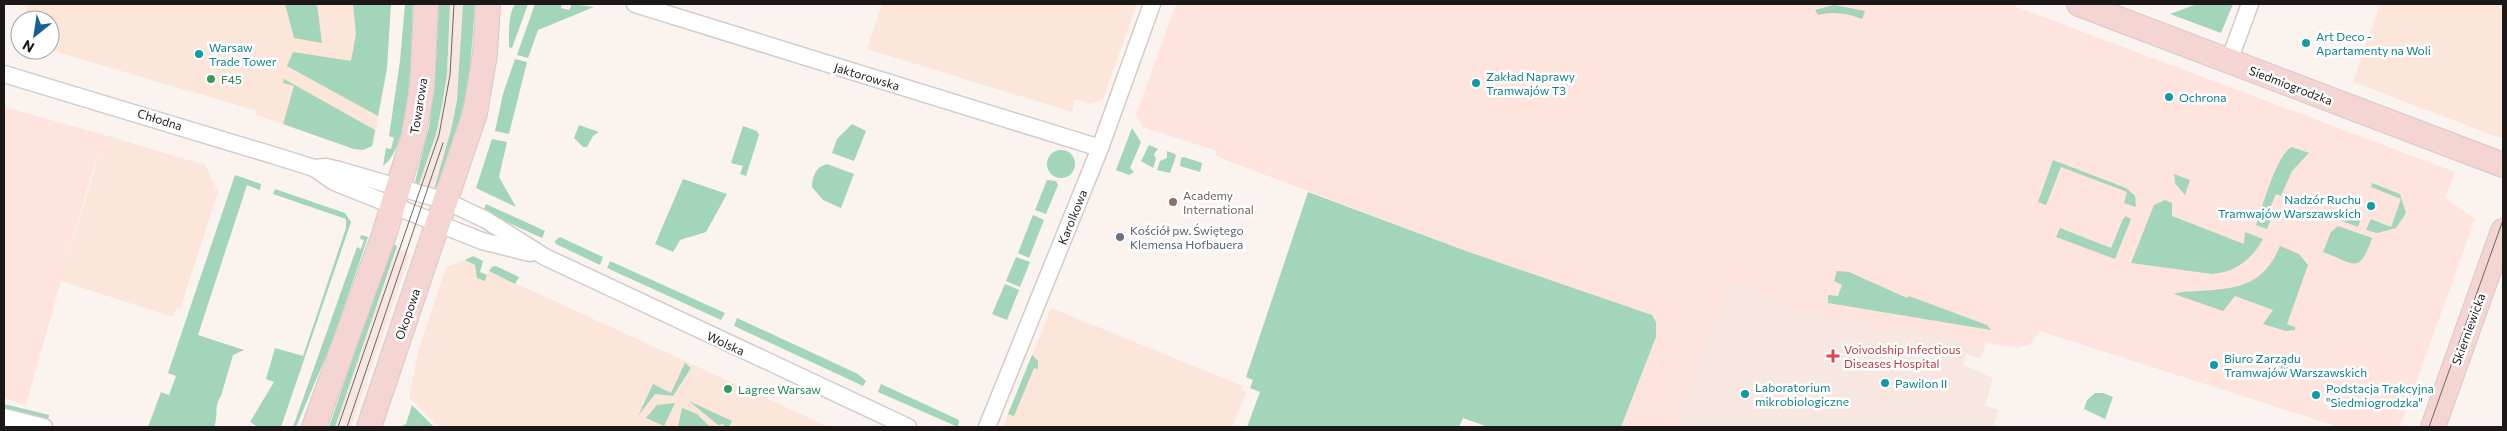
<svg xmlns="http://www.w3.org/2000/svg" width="2507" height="431" viewBox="0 0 2507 431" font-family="Commissioner,sans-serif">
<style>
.commercial{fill:#fce6d9}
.industrial{fill:#fee4dd}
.built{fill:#f8e7e0}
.green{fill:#a3d5ba}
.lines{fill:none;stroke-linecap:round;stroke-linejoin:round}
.street-casing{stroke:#d3cbc7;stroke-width:19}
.secondary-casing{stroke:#d3cbc7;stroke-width:26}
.street{stroke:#fff;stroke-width:16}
.secondary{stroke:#f5d5d2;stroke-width:24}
.tram{stroke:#6d6866;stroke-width:1}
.culture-dot{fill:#0f9aa8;stroke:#fff;stroke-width:2}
.leisure-dot{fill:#2e9e5b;stroke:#fff;stroke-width:2}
.education-dot{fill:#8d6e63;stroke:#fff;stroke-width:2}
.worship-dot{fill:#6b7280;stroke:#fff;stroke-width:2}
.health-dot{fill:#e0444e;stroke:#fff;stroke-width:2}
.labels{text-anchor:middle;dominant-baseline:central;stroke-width:5;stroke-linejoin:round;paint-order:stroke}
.culture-label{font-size:12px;fill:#0d838f;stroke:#fff;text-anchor:start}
.street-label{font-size:12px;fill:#1b1817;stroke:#fff}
.leisure-label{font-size:12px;fill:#27864d;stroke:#fff;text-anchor:start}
.education-label{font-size:12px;fill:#785e54;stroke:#fff;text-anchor:start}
.worship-label{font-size:12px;fill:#5b616d;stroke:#fff;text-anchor:start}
.health-label{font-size:12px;fill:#be3a42;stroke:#fff;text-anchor:start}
</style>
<rect width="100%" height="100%" fill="#fbf3ef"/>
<g class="commercial">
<polygon points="28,4 391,4 387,68 374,142 372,146 363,150 354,149 256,115 257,111 50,50 50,20 23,20"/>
<polygon points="882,4 1137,4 1103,99 1091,104 1075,99 1072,112 867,49"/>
<polygon points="2380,4 2503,4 2503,139 2353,82"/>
<polygon points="105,135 205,165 218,192 180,309 176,308 173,317 61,281"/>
<polygon points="465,260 475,265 485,280 489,271 829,427 439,427 409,397 419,348 446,267"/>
<polygon points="1051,308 1243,386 1241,390 1247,391 1232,427 1003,427"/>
</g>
<g class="industrial">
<polygon points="1176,4 2009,4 2455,172 2445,198 2475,219 2400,427 2339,427 2040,331 2029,345 2017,348 1813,314 1730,282 1675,427 1621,427 1656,337 1652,315 1466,251 1223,159 1216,155 1217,151 1143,127 1136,115"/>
<polygon points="4,107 105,135 85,196 26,405 4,398"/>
</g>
<g class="built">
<polygon points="450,4 463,4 460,80 451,130 433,189 419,184 436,134 442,105 447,74"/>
<polygon points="397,248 410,253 351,427 335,427"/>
<polygon points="1730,282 1813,314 1986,343 1980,359 1966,354 1963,365 1993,378 1985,406 1999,410 1993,427 1675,427"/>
</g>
<g class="green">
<polygon points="285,4 317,4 322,43 294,38"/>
<polygon points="353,4 391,4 387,68 378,116 287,66 293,52 351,61 356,34"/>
<path d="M405,4h8c-2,35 0,142 -30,162l3,-18 5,1 3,-11 -5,-2 11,-75z"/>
<polygon points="439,4 450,4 447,74 442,105 436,134 419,184 415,182 429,127 435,81"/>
<polygon points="463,4 475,4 469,83 457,130 439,184 434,189 451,130 457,100"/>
<path d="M515,4h13l-16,44 -3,-1c0,-12 -1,-33 6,-43z"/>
<polygon points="535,4 562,4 561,8 569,10 572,4 594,7 538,30 528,58 517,55"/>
<polygon points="2197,4 2233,4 2221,33 2170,14"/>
<path d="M1834,5l31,6 -3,8c-15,-6 -29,-8 -44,-4l-3,-5z"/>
<polygon points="515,59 527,62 509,134 495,131 503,94"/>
<polygon points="284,79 375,130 372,146 363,150 354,149 283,124 294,86 283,83"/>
<polygon points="852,124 866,131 854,161 832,153 837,139"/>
<polygon points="579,125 599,132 593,136 587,147 583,147 574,138"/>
<polygon points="743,126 757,131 759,135 746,176 740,174 743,166 731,163"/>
<polygon points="1132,128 1141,142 1130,168 1134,172 1129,175 1116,170"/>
<polygon points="492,139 507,142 499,177 516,207 476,188"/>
<polygon points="1149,145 1158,149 1154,154 1156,159 1153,168 1141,161"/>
<path d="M2292,147l17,6 -17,18 -11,25 -5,-2 -9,21 5,2 -5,12 -11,-4c6,-17 21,-72 36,-78z"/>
<circle cx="1061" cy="164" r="14"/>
<polygon points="1167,151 1175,154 1176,156 1170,173 1157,170 1160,161 1167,158"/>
<polygon points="1184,157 1202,163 1200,172 1180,166 1181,158"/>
<polygon points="2053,160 2126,188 2135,196 2136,207 2124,203 2127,192 2061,167 2046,205 2038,202"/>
<path d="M827,164l27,10 -13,34 -18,-8 -11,-13c0,-11 4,-20 15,-23z"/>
<polygon points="2174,174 2190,180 2185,195 2175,183"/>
<path d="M235,175l26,9 -1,6 -13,-5 -49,150 46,15 -11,5 -12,41c-8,10 -2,21 -7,31h-66l13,-35 8,3 7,-19 -8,-3z"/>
<polygon points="683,179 727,194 706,232 680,240 673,252 655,244"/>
<polygon points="1047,180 1056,181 1058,185 1046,214 1035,210"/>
<polygon points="2372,183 2400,194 2406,213 2396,228 2377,233 2366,230 2371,219 2391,227 2401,199 2371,187"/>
<polygon points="275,189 345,213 351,222 281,427 258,427 250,422 274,382 266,379 275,348 303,356 346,228 346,219 273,194"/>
<polygon points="1308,192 1466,251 1652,315 1656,322 1656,337 1621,427 1488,427 1463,418 1459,427 1247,427 1260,392 1250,388 1253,380 1246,377"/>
<path d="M2165,200l7,3v13l72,28 1,-12 18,7c-12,21 -27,33 -51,35l-81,-11 23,-58z"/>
<polygon points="486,204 545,231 542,238 483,211"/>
<polygon points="2340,208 2362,216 2358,227 2336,219"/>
<polygon points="1033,215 1044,220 1029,258 1018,253"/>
<polygon points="2126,216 2131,219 2115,259 2056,237 2060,228 2111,248 2123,219"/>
<path d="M2338,226l34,12c-13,37 -17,26 -49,14l8,-20z"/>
<polygon points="361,235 368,237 332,342 296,427 293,427 357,247 361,249 364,240 360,239"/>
<polygon points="560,237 603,257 600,265 556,244 555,241"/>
<polygon points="392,244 397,246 335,427 329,427"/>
<path d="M2280,246l19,8 9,11 -21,59 8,3v3l-9,1 -23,-7 10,-14 -38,-14 -12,15 -49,-17c6,-3 15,-2 23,-3 39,-2 66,-4 83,-45z"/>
<polygon points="473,256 483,261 480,272 487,275 485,281 477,278 475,265 465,260"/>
<polygon points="1016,257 1030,262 1020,287 1006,281"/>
<polygon points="610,261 725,313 721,320 607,268"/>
<polygon points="496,266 519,277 515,284 489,271 492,267"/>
<polygon points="1837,271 1849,272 1907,298 1909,296 1987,325 1991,330 1828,303 1828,295 1838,296 1842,285 1834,281"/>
<polygon points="1005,284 1019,290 1007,320 992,314"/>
<polygon points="737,318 858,374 866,381 863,386 734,326"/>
<polygon points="1032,355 1038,361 1038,369 1034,368 1014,416 1008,414"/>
<polygon points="685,363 691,368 673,396 655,394 638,416 653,384 671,393"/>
<polygon points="2281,364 2300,370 2298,378 2280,372"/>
<polygon points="881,384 959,420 958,427 878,392"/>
<polygon points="2095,393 2103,393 2113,397 2105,419 2084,409 2087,400"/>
<polygon points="689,401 732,421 729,427 723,427 724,424 718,425"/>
<polygon points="675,403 664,426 646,418 657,405"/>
<polygon points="4,404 49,415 48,420 4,409"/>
<polygon points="412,405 434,427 399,427 406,424"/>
<polygon points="682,408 697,414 710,427 678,427"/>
</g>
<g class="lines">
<g class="street-casing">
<g id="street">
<polyline points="635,4 1100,148"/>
<polyline points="2229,61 2250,4"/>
<polyline points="4,74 279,157 314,168 334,182 482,241 530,253"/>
<polyline points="314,168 326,167 339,170 446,201 486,220 545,257 908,427"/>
<polyline points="4,417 44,427"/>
<polyline points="987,427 1100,148 1152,4"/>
</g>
</g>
<g class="secondary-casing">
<g id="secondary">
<polyline points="2079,4 2503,165"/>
<polyline points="314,427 384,235 413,138 422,89 426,4"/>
<polyline points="369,427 475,113 485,54 488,4"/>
<polyline points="2433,427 2503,231"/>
</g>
</g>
<use href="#street" class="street"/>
<use href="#secondary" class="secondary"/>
<g class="tram">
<polyline points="338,427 439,135 450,75 454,4"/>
<polyline points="347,427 443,143"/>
<polyline points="2429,427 2503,220"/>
</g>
</g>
<g class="culture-dot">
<circle cx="2306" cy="43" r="5"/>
<circle cx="199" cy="54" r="5"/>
<circle cx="1476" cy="83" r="5"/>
<circle cx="2169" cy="97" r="5"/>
<circle cx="2371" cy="206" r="5"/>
<circle cx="2214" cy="365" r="5"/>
<circle cx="1885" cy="383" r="5"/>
<circle cx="1745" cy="394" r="5"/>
<circle cx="2316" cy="395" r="5"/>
</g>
<g class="leisure-dot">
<circle cx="211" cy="79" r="5"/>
<circle cx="728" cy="389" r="5"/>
</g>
<circle class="education-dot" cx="1173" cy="202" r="5"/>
<circle class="worship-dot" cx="1120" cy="237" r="5"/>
<path class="health-dot" d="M1830.5 348.5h5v5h5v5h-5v5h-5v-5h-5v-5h5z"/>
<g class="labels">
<g class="culture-label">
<text x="2316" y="36">Art Deco -<tspan x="2316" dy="14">Apartamenty na Woli</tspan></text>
<text x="209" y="47">Warsaw<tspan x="209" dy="14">Trade Tower</tspan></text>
<text x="1486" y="76">Zakład Naprawy<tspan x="1486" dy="14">Tramwajów T3</tspan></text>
<text x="2179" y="97">Ochrona</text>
<text x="2361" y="199" text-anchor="end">Nadzór Ruchu<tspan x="2361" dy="14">Tramwajów Warszawskich</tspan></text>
<text x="2224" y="358">Biuro Zarządu<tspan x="2224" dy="14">Tramwajów Warszawskich</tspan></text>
<text x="1895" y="383">Pawilon II</text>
<text x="1755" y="387">Laboratorium<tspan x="1755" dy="14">mikrobiologiczne</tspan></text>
<text x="2326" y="388">Podstacja Trakcyjna<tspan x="2326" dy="14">"Siedmiogrodzka"</tspan></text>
</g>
<g class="street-label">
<text transform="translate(867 76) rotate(17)">Jaktorowska</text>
<text transform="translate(2291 85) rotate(21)">Siedmiogrodzka</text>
<text transform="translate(418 106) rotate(-81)">Towarowa</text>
<text transform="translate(160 119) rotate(17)">Chłodna</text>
<text transform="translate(1072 217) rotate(-68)">Karolkowa</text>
<text transform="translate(407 314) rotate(-71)">Okopowa</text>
<text transform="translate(2468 329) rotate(-70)">Skierniewicka</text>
<text transform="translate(726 343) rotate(25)">Wolska</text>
</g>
<g class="leisure-label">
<text x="221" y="79">F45</text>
<text x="738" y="389">Lagree Warsaw</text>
</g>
<g class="education-label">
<text x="1183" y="195">Academy<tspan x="1183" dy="14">International</tspan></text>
</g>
<g class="worship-label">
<text x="1130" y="230">Kościół pw. Świętego<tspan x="1130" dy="14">Klemensa Hofbauera</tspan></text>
</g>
<g class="health-label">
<text x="1844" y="349">Voivodship Infectious<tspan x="1844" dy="14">Diseases Hospital</tspan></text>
</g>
</g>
<rect width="2507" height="431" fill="none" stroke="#1b1817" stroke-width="10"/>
<g transform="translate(35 35) rotate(210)"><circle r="24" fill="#ffffff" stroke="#a4a3a2"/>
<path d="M0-4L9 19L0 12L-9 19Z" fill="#176093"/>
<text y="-8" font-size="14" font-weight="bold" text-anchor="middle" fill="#1b1817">N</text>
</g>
</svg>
